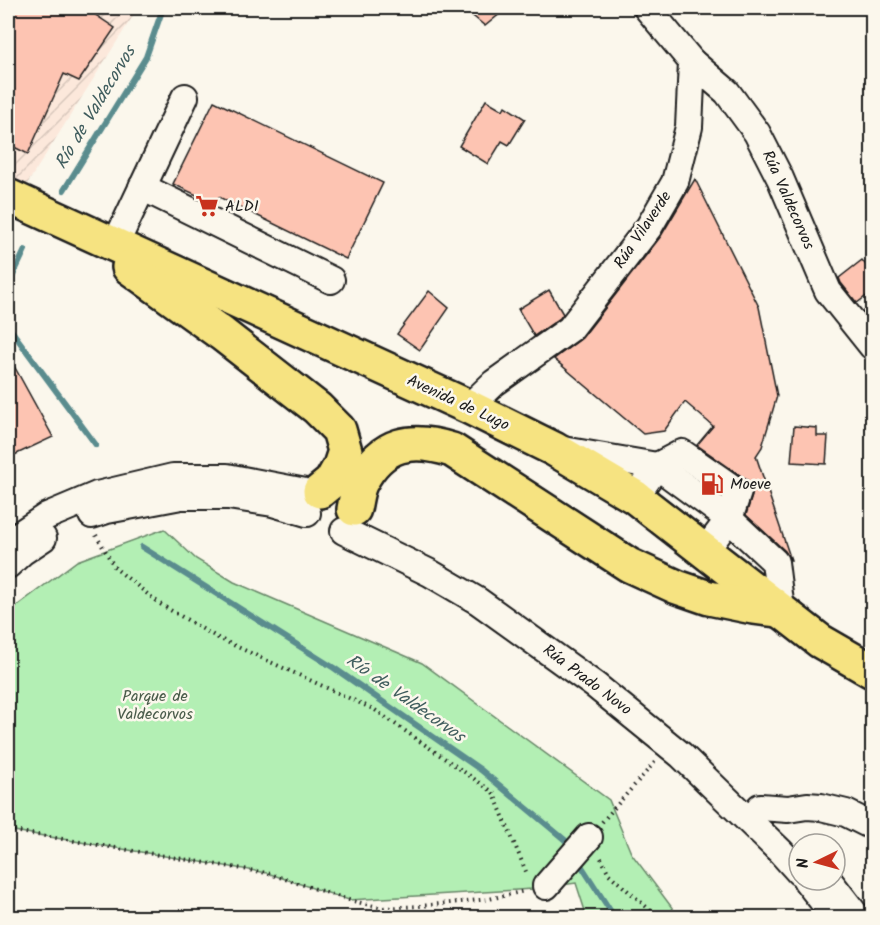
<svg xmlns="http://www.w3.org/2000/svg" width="880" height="925" viewBox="0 0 880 925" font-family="Kalam,sans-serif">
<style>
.industrial{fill:url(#industrial-furrows)}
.green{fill:#b3efb4;stroke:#688668;stroke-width:1.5}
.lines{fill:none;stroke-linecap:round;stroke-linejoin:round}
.stream{stroke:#5a8c8e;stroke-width:6}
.building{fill:#fdc4b2;stroke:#1c1c1c;stroke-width:1.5}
.minor-casing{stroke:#1c1c1c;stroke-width:30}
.highway-casing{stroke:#1c1c1c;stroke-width:38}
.path{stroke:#1c1c1c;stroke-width:4;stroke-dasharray:1.5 4.5;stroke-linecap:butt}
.minor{stroke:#fbf7ec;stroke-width:26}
.highway{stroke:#f6e381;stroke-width:33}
.labels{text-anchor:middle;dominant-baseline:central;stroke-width:5;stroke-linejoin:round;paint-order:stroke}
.street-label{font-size:16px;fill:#1c1c1c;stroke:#fbf7ec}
.poi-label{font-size:16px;fill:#1c1c1c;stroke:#fbf7ec;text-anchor:start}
.park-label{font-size:16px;fill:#495b4a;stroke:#fbf7ec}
.water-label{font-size:18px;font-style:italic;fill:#405d5e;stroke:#fbf7ec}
</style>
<defs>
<pattern id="industrial-furrows" width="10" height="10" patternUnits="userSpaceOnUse" patternTransform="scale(1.5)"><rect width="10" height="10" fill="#fce8db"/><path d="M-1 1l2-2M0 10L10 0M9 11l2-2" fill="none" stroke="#d7c6bb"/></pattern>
</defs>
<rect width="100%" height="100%" fill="#fbf7ec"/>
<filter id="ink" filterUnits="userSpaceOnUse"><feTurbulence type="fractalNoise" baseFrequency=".0167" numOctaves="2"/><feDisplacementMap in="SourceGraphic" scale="12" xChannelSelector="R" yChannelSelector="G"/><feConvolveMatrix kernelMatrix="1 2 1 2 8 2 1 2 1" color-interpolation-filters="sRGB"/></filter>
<g filter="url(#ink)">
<polygon class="industrial" points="8,8 138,8 17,200 8,196"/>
<polygon class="green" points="164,529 196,559 234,582 422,663 609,800 631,853 679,917 587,917 576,883 533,889 349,900 267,873 8,830 8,616 14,608 77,561"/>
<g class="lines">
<g class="stream">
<polyline points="64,190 146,57 163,8"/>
<polyline points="8,286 25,250"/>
<polyline points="8,326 96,445"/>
<polyline points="142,547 334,668 481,770 565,840 570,847"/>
<polyline points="577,859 615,918"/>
</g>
</g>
<g class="building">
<polygon points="8,8 85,8 115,28 79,81 64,74 28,154 8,144"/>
<polygon points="463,8 507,8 485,26"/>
<polygon points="486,100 503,110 505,106 525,119 509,145 502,141 488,164 459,146"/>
<polygon points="214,101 383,183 346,259 219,197 216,204 173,184"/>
<polygon points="695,179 759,307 777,396 762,447 756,456 791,560 790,560 785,551 746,515 752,496 752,488 747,480 697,445 713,426 685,402 664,431 643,434 554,359 582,338 661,236"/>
<polygon points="862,260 873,274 873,291 857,303 841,283 839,278"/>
<polygon points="549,290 563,314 560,318 534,336 518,309"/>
<polygon points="429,291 449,308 420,350 397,334"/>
<polygon points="8,355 53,437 8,458"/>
<polygon points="794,426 817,428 817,436 828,436 826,464 791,462"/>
</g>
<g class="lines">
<g class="minor-casing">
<g id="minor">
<polyline points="692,62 727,92 757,133 780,178 828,291 872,346"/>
<polyline points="142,187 331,280"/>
<polyline points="115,245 185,97"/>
<polyline points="469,407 494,383 570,329 649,227 675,182 689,127 692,62 647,8"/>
<polyline points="563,450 657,466 729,519 775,562 781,610"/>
<polyline points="635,497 657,466 682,453 738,492 729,519 705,551"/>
<polyline points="92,515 107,510 181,496 228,496 273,503 307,513"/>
<polyline points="344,531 430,573 478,601 596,686 681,755 781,852 799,872"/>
<polyline points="8,542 47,516 97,495 173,477 227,477 316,494"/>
<polyline points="8,565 22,552 43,538"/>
<polyline points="760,807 788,809 807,806 821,807 846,813 872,826"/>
<polyline points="806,880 836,918"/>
<polyline points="830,882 858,918"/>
<polyline points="546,886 589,837"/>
</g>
</g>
<g class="highway-casing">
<g id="highway">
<polyline points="8,196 469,407 554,449 635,497 820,641 872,671"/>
<polyline points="129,267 222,334 317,408 339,430 345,451 340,466 331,482 320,491"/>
<path d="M354,509c2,-9 3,-20 7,-27 21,-40 51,-45 91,-32l177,115 48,22 32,11 44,9 24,3"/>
</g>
</g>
<g class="path">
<polyline points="96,535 115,568 160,604 218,638 375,710 493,792 527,874"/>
<polyline points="602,822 655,762"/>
<polyline points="8,830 267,873 349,900 382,908 421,906 489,899 525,891"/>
<polyline points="601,858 609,874 659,918"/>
<polyline points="380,918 382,908"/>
</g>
<use href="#minor" class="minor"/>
<use href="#highway" class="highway"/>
</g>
</g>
<defs>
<g id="supermarket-bare" transform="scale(1.8)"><path d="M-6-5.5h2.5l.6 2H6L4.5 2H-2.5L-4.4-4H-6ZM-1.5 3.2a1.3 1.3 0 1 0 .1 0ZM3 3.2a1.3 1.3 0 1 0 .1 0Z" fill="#c8321e" stroke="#fbf7ec" stroke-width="2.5" paint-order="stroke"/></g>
<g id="fuel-bare" transform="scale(1.8)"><path d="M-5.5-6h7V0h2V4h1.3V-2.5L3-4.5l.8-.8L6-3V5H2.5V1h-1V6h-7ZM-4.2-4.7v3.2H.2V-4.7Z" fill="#c8321e" stroke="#fbf7ec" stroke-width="2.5" paint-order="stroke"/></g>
</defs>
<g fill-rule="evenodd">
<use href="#supermarket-bare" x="207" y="206"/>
<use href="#fuel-bare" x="712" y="484"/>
</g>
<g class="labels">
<g class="street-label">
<text transform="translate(788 200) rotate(66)">Rúa Valdecorvos</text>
<text transform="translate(643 230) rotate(-56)">Rúa Vilaverde</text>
<text transform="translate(458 403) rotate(25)">Avenida de Lugo</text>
<text transform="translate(587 680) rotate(37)">Rúa Prado Novo</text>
</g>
<g class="poi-label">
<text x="225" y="206">ALDI</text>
<text x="730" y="484">Moeve</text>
</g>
<g class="park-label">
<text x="155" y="696">Parque de<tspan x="155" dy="18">Valdecorvos</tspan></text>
</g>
<g class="water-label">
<text transform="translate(96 108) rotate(-59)">Río de Valdecorvos</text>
<text transform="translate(405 699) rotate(35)">Río de Valdecorvos</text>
</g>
</g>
<rect width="880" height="925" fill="none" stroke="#fbf7ec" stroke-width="30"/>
<rect x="15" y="15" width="850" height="895" fill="none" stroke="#1c1c1c" stroke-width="2" filter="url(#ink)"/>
<g transform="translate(817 862) rotate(265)"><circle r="28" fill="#fbf7ec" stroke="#a29f99" stroke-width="1.5"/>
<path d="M0-4.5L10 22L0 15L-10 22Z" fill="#c8321e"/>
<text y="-9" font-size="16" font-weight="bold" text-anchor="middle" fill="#1c1c1c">N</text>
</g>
</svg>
